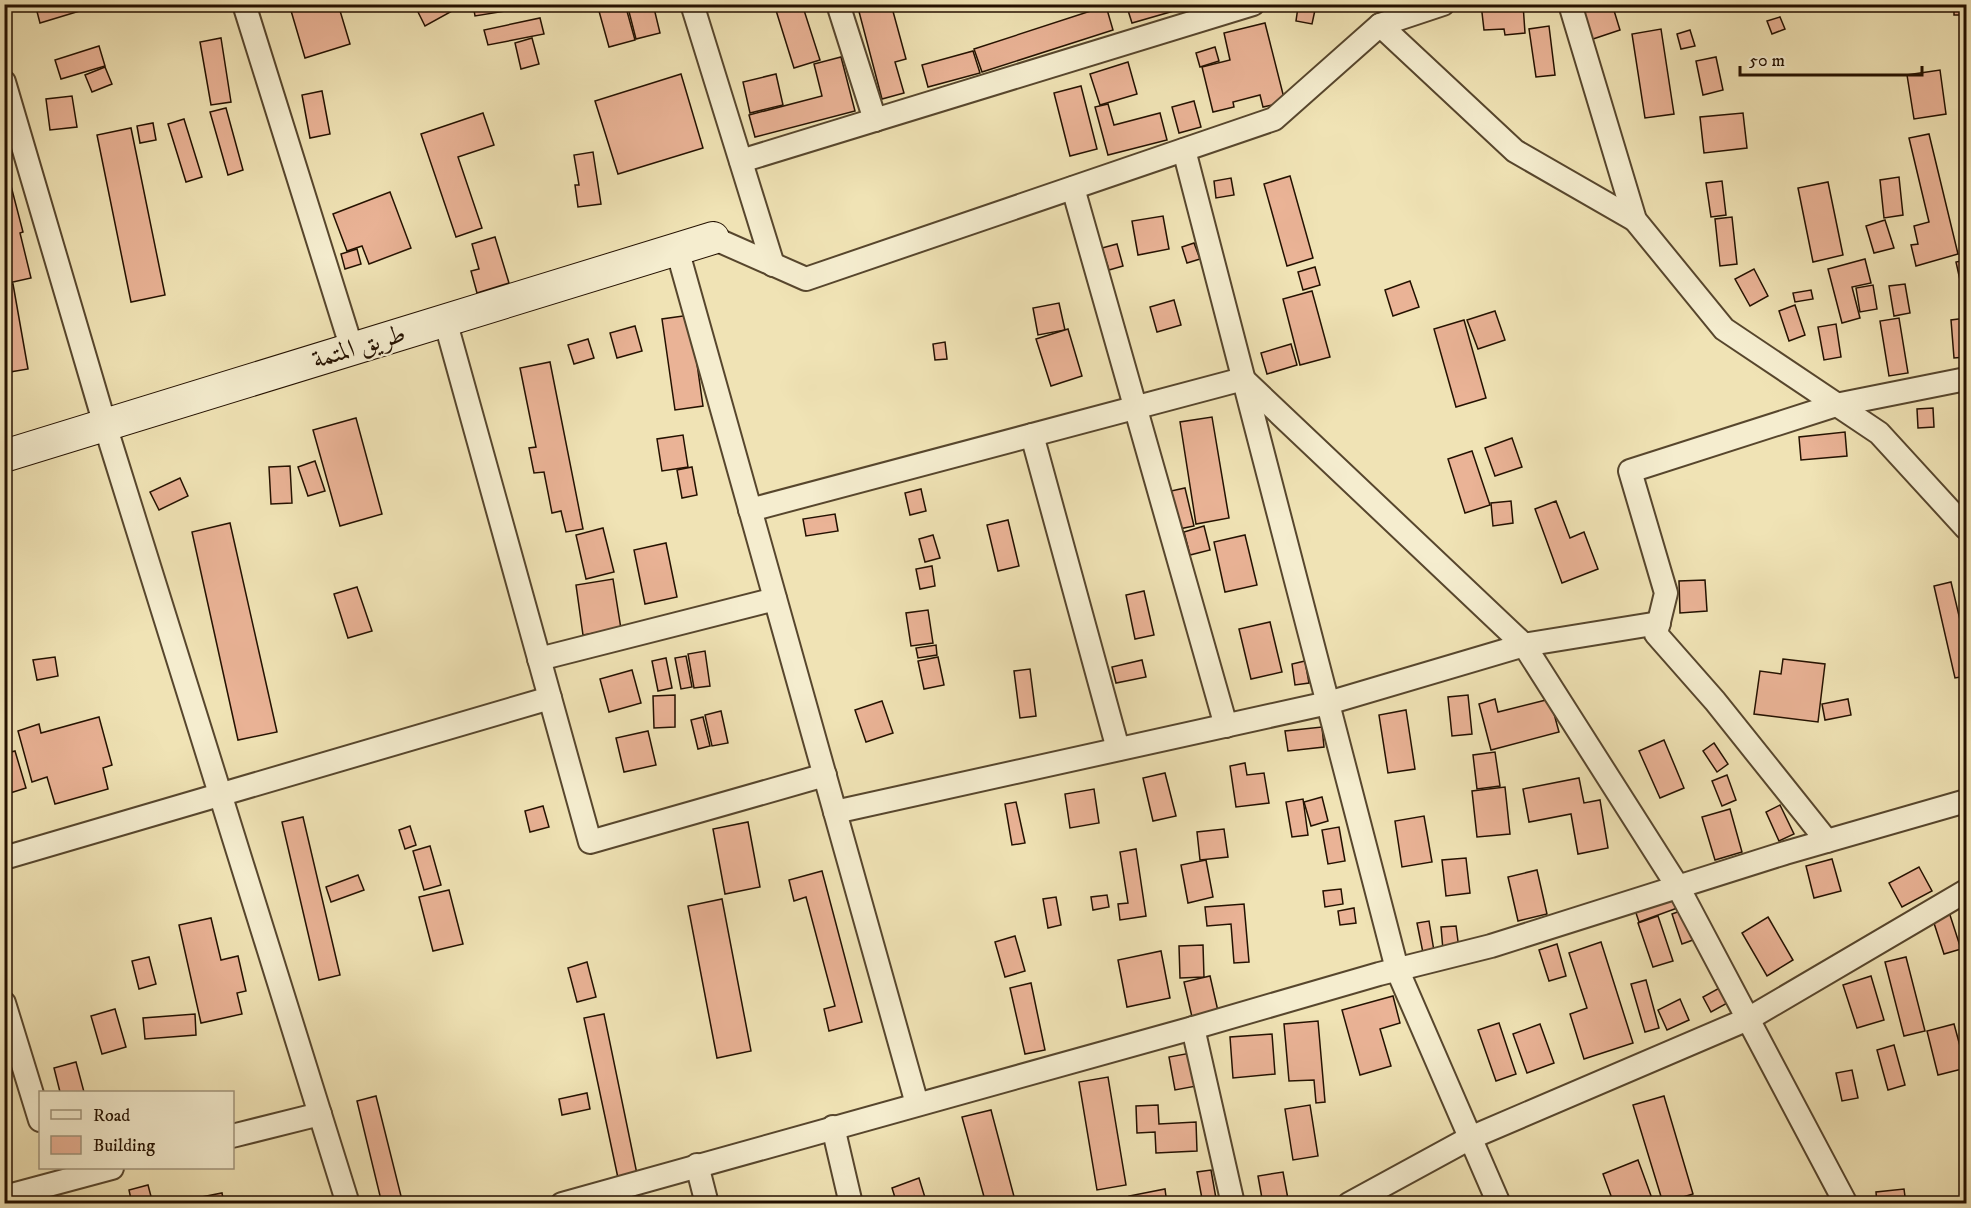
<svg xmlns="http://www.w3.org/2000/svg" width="1971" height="1208" viewBox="0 0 1971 1208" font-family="'IM FELL DW Pica',Amiri,serif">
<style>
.building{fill:#eab396;stroke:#241100;stroke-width:1.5}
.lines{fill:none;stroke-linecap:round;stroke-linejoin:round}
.street-casing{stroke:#57462d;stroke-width:26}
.secondary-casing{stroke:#241100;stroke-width:34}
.street{stroke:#f5edcf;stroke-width:22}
.secondary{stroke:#f5edcf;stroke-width:32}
.labels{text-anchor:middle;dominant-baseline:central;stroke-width:4.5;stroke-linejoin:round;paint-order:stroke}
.street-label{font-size:26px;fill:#241100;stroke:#f5edcf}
</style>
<rect width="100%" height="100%" fill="#f0e3b5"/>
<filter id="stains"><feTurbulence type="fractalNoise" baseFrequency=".00333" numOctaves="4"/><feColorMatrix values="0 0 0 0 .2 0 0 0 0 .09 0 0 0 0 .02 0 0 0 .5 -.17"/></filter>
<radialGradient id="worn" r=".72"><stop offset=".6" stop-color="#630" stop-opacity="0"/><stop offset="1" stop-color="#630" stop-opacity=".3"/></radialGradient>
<g class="building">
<polygon points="35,4 81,4 83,10 40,23"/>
<polygon points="289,4 338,4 350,44 305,58"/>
<polygon points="414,4 451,4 454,10 425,26"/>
<polygon points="473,4 505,4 506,11 475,16"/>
<polygon points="597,4 625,4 635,40 609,47"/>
<polygon points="627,4 653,4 660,33 636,39"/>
<polygon points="774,4 802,4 820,60 794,68"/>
<polygon points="857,4 891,4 906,59 895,62 904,93 882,99"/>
<polygon points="1126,4 1198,4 1132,23"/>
<polygon points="1481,4 1523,4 1525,33 1505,35 1504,29 1484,30"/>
<polygon points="1575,4 1612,4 1620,30 1587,41"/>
<rect x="1954" y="4" width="12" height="11"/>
<polygon points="1106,6 1113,30 982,72 974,49"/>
<polygon points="1298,7 1315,10 1312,24 1296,21"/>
<polygon points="1780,17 1785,29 1772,34 1767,21"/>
<polygon points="540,18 544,34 488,45 484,30"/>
<polygon points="1265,23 1285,102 1263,107 1260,95 1233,102 1234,107 1213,112 1202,67 1230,60 1224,33"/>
<polygon points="1549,26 1555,75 1536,77 1529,29"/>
<polygon points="1661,29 1674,114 1645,118 1632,34"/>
<polygon points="1690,30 1695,46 1681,49 1677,34"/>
<polygon points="221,38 231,102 211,105 200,42"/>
<polygon points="532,38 539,64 521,69 515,43"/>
<polygon points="99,46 105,66 61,79 55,60"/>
<polygon points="1215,47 1219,61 1200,67 1196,53"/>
<polygon points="973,51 980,73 928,87 922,65"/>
<polygon points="841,57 855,111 755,137 749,115 822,96 814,64"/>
<polygon points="1716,57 1723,90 1703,95 1696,61"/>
<polygon points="1128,62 1137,94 1100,105 1090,74"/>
<polygon points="105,67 112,84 92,92 85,75"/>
<polygon points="1940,70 1946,114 1914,119 1907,75"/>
<polygon points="681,74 703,148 618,174 595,101"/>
<polygon points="776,74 783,105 750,113 743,82"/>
<polygon points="1081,86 1097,149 1070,156 1054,93"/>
<polygon points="322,91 330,134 310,138 302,95"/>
<polygon points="72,96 77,127 50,130 46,99"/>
<polygon points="1194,101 1201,127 1179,133 1172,107"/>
<polygon points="1108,104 1114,125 1160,113 1167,140 1108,155 1095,107"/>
<polygon points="226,108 243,170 228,175 210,112"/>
<polygon points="483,113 494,145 458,157 482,228 456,237 421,134"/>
<polygon points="1743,113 1747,148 1704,153 1700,117"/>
<polygon points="184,119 202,177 186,182 168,124"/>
<polygon points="153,123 156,140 140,143 137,126"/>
<polygon points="131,128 165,295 131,302 97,135"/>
<polygon points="1929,134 1958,254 1916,266 1911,245 1918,244 1914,226 1929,222 1909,138"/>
<polygon points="593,152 601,204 578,207 575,185 579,185 574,155"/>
<polygon points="4,159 23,232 20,233 31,278 4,284"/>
<polygon points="1290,176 1313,258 1287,266 1264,184"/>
<polygon points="1899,177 1903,215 1884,218 1880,180"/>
<polygon points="1231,178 1234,195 1216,198 1214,181"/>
<polygon points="1722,181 1726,215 1711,217 1706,183"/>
<polygon points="1828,182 1843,255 1813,262 1798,188"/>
<polygon points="390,192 411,248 369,264 362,246 347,251 333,214"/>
<polygon points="1163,216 1169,249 1138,255 1132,221"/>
<polygon points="1732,217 1737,264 1720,266 1715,219"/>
<polygon points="1885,220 1894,248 1874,253 1866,226"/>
<polygon points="495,237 509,283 477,293 471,271 479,269 472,244"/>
<polygon points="1194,243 1200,259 1187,263 1182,247"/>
<polygon points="1117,244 1123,266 1109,270 1102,248"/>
<polygon points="357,249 361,264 345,269 341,254"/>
<polygon points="1865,259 1871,283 1852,287 1860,318 1842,323 1828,269"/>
<polygon points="1966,260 1966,307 1956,262"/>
<polygon points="1315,267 1320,285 1303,290 1298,272"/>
<polygon points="1754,269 1768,296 1750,306 1735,279"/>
<polygon points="1410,281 1419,307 1393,316 1385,290"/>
<polygon points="13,284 28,369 4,373 4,286"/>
<polygon points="1905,284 1910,313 1894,316 1889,286"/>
<polygon points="1873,285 1877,309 1860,312 1856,288"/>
<polygon points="1811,290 1813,299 1795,302 1793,293"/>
<polygon points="1312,291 1330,357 1300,365 1283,299"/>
<polygon points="1174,300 1181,325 1157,332 1150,307"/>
<polygon points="1059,303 1065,330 1038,335 1033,308"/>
<polygon points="1795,305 1805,335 1789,341 1779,311"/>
<polygon points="1495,311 1505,340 1478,349 1467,320"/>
<polygon points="690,315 703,406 675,410 662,319"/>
<polygon points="1899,318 1908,373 1889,376 1880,321"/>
<polygon points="1966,318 1966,357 1954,358 1951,320"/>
<polygon points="1464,320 1486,398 1456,407 1434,329"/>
<polygon points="1836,324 1841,357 1824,360 1818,327"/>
<polygon points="635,326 642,351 617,358 610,333"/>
<polygon points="1068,329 1082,376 1051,386 1036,339"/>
<polygon points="588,339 594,358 574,364 568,345"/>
<polygon points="945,342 947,359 935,360 933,344"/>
<polygon points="1291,344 1297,365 1267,374 1261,353"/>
<polygon points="550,362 583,529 566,532 561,511 552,513 544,472 534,473 529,448 536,447 520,368"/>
<polygon points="1933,408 1934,427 1918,428 1917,409"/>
<polygon points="1212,417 1229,518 1196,524 1180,422"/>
<polygon points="356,418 382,514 340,526 313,430"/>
<polygon points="1845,432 1847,456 1801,460 1799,437"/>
<polygon points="683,435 688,467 662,471 657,439"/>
<polygon points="1512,438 1522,467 1495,476 1485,448"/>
<polygon points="1472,451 1490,505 1465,513 1448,459"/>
<polygon points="315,461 325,491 308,496 298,467"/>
<polygon points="290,466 292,503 271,504 269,467"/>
<polygon points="692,467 697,495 682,498 677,470"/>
<polygon points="180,478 188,496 159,510 150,492"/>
<polygon points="1185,488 1194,526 1179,529 1171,491"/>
<polygon points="921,489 926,511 910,515 905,493"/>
<polygon points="1511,501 1513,523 1493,526 1491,503"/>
<polygon points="1556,501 1570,538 1584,532 1598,569 1562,583 1535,509"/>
<polygon points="835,514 838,531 806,536 803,519"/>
<polygon points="1008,520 1019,566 998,571 987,525"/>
<polygon points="230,523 277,732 238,740 192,532"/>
<polygon points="1204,526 1210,550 1190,555 1184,532"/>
<polygon points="603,528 614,572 586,579 576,535"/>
<polygon points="933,535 940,558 925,562 919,539"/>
<polygon points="1245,535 1257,585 1225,592 1214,542"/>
<polygon points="666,543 677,597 645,604 634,550"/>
<polygon points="932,566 935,586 920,589 916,569"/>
<polygon points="613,579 621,629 583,635 576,585"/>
<polygon points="1705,580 1707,611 1680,613 1679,581"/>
<polygon points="1951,582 1966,645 1966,676 1955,678 1934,586"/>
<polygon points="357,587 372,631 348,638 334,594"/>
<polygon points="1144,591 1154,635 1135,639 1126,595"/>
<polygon points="928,610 933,643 911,646 906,613"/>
<polygon points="1270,622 1282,672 1251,679 1239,629"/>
<polygon points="936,645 937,655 918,658 916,648"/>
<polygon points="705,651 710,686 694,688 688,654"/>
<polygon points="686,656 692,687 681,689 675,658"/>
<polygon points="55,657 58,676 37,680 33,660"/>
<polygon points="938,657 944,685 924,689 918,661"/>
<polygon points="666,658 672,688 658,691 652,661"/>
<polygon points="1783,659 1825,664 1818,722 1754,714 1760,671 1781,674"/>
<polygon points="1142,660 1146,677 1116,683 1112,667"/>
<polygon points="1305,661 1309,683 1295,685 1292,664"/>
<polygon points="1030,669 1036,716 1020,718 1014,671"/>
<polygon points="632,670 641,703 609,712 600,679"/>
<polygon points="675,695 675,727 654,728 653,696"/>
<polygon points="1468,695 1472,734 1452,736 1448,697"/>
<polygon points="1495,699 1498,712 1550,699 1559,732 1491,750 1479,704"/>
<polygon points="1848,699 1851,715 1825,720 1822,704"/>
<polygon points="882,701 893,733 866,742 855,710"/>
<polygon points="1406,710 1415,769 1388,773 1379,715"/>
<polygon points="721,711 728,743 712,746 705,715"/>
<polygon points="99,717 112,765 103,768 108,789 55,804 47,777 32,782 18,731 39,724 41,733"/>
<polygon points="703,717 710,746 698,749 691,720"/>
<polygon points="1322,727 1324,747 1288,751 1285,731"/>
<polygon points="648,731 656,765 624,772 616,738"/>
<polygon points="1664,740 1684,788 1660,798 1639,751"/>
<polygon points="1714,743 1728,764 1717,772 1703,751"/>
<polygon points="4,744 7,753 15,751 26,788 4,795"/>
<polygon points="1495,752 1500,786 1477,789 1473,755"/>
<polygon points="1245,763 1247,775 1264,773 1269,803 1236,807 1230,766"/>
<polygon points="1165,773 1176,816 1153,821 1143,778"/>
<polygon points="1727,775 1736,800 1722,806 1712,781"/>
<polygon points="1579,778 1584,803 1600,800 1608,848 1578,854 1571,814 1529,822 1523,789"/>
<polygon points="1505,787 1510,834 1477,837 1472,791"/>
<polygon points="1094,789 1099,823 1070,828 1065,794"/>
<polygon points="1322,797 1328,821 1311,826 1304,802"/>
<polygon points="1303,799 1308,835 1292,837 1286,802"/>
<polygon points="1016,802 1025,843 1012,845 1005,804"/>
<polygon points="1780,805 1794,834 1779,841 1766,812"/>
<polygon points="543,806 549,827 530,832 525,811"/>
<polygon points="1730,809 1742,852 1715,860 1702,817"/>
<polygon points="1424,816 1432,862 1402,867 1395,821"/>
<polygon points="303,817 340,975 319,980 282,822"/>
<polygon points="748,822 760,887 725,894 713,829"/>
<polygon points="410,826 416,845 405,849 399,830"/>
<polygon points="1339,827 1345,861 1328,864 1322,830"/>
<polygon points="1224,829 1228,857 1200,860 1197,832"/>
<polygon points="430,846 441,885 424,890 413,851"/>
<polygon points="1136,849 1146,916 1120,920 1118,904 1128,903 1120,852"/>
<polygon points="1466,858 1470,893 1446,896 1442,860"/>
<polygon points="1832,859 1841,891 1814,898 1806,866"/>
<polygon points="1206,860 1213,897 1188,903 1181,865"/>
<polygon points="1919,867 1932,891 1902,907 1889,883"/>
<polygon points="1537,870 1547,914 1518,921 1508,877"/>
<polygon points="822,871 862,1022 829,1031 824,1009 835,1006 806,897 794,901 789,880"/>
<polygon points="358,875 364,890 331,902 326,887"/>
<polygon points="1341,889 1343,904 1325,907 1323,891"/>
<polygon points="449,890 463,944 433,951 419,897"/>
<polygon points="1107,895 1109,907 1093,910 1091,897"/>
<polygon points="1677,895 1680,907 1639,922 1635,910"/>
<polygon points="1056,897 1061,925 1048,928 1043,899"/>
<polygon points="722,899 751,1051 717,1058 688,906"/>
<polygon points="1244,904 1249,962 1234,963 1231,924 1207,926 1205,907"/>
<polygon points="1354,908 1356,923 1340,925 1338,911"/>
<polygon points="1683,910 1693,940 1682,944 1672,914"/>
<polygon points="1949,912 1961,949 1944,954 1932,917"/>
<polygon points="1658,916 1673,961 1653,967 1638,923"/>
<polygon points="1768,917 1793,960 1767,976 1742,933"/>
<polygon points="211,918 221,960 238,956 246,991 237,993 242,1014 201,1023 179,925"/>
<polygon points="1429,921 1434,951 1423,953 1417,923"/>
<polygon points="1456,926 1459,949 1443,950 1441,927"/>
<polygon points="1015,936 1025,971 1005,977 995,942"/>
<polygon points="1601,942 1633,1043 1584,1059 1570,1014 1587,1008 1569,953"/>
<polygon points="1557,944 1566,976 1549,981 1539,950"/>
<polygon points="1203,945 1204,977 1180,978 1179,946"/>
<polygon points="1161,951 1170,998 1127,1007 1118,960"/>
<polygon points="149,957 156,984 139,989 132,961"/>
<polygon points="1906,957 1925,1031 1904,1036 1885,962"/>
<polygon points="587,962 596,997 577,1002 568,968"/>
<polygon points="1210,976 1218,1011 1192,1017 1184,982"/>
<polygon points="1871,976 1884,1020 1857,1028 1843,985"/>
<polygon points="1646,980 1659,1028 1645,1032 1631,984"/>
<polygon points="1031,983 1045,1050 1025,1054 1010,988"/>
<polygon points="1723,986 1731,1001 1711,1012 1703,997"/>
<polygon points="1393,996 1400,1023 1380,1029 1391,1066 1360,1075 1342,1010"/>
<polygon points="1680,999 1689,1020 1667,1030 1658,1010"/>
<polygon points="115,1009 126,1047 102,1054 91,1016"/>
<polygon points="195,1014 196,1035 145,1039 143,1018"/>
<polygon points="604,1014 637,1174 618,1178 584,1018"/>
<polygon points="1318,1021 1325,1102 1316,1103 1314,1080 1289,1081 1284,1024"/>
<polygon points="1499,1023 1516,1074 1496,1081 1478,1030"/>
<polygon points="1540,1024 1554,1063 1527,1073 1513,1034"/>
<polygon points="1954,1024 1966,1068 1938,1075 1927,1031"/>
<polygon points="1272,1034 1275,1074 1233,1078 1230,1037"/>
<polygon points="1894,1045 1905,1085 1888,1090 1877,1050"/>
<polygon points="1196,1052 1202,1085 1175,1090 1169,1057"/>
<polygon points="76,1062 84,1092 60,1092 54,1068"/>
<polygon points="1852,1070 1858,1098 1842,1101 1836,1073"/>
<polygon points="1108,1077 1126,1185 1097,1190 1079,1082"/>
<polygon points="587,1093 590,1109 562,1115 559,1099"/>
<polygon points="376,1096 403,1204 382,1204 357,1101"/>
<polygon points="1664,1096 1693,1194 1663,1203 1633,1105"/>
<polygon points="1158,1105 1159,1124 1196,1122 1197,1151 1156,1153 1155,1132 1137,1133 1136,1106"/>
<polygon points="1310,1105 1318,1156 1293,1160 1285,1109"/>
<polygon points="991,1110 1016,1204 986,1204 962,1117"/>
<polygon points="1638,1160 1654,1204 1614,1204 1603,1174"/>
<polygon points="1211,1170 1217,1204 1203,1204 1197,1172"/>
<polygon points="1283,1172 1288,1199 1263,1204 1258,1176"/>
<polygon points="919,1178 927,1204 897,1204 892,1188"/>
<polygon points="148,1185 153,1204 132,1204 129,1190"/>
<polygon points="1165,1189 1167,1204 1131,1204 1129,1196"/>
<polygon points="1904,1189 1906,1204 1877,1204 1876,1192"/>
<polygon points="222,1193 224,1204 192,1204 191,1199"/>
<polygon points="970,1199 970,1204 946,1204 946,1202"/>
</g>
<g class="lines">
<g class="street-casing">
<g id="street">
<polyline points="244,4 352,349"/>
<polyline points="692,4 773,265"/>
<polyline points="838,4 875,120"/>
<polyline points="1570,4 1635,220 1724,329 1879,433 1966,528"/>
<polyline points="1380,25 1515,151 1635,220"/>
<polyline points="4,82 105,425 348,1204"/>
<polyline points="1184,150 1397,969 1499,1204"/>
<polyline points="741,161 1253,4"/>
<polyline points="1073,188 1226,726"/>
<polyline points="713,238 806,279 1274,119 1380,25 1443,4"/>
<polyline points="677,249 917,1104"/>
<polyline points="445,320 590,842 825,775"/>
<polyline points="1032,435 1118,749"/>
<polyline points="750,510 1243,379 1524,645 1678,887 1846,1204"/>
<polyline points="539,659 775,599"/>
<polyline points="835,812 1328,703 1524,645 1659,623"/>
<polyline points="1827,841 1715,701 1656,634 1666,593 1630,471 1836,405 1966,379"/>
<polyline points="4,858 550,698"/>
<polyline points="4,1003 40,1120"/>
<polyline points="1193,1028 1233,1204"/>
<polyline points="833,1127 851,1204"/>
<polyline points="232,1136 320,1114"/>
<polyline points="697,1165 707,1204"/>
<polyline points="4,1197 112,1168"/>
<polyline points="562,1204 1193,1028 1379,974 1491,946 1785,853 1966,801"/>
<polyline points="1349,1204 1470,1138 1748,1019 1966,891"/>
</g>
</g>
<g class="secondary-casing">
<polyline id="secondary" points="4,456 713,238"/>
</g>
<use href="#street" class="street"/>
<use href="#secondary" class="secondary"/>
</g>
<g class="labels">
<g class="street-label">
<text transform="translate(359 347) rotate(-17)">طريق المتمة</text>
</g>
</g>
<rect width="1971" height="1208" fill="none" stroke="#f0e3b5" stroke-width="24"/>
<rect x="6" y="6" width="1959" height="1196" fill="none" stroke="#241100" stroke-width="3"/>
<rect x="12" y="12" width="1947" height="1184" fill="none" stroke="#241100" stroke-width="1.5"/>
<rect x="39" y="1091" width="195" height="78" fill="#f5edcf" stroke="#a1957c" stroke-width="1.5"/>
<rect x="51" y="1110" width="30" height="9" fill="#f5edcf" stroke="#a1957c" stroke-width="1.5"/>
<text x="93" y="1121" font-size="18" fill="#241100">Road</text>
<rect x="51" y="1136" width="30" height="18" fill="#eab396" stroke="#a1957c" stroke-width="1.5"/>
<text x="93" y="1151" font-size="18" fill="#241100">Building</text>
<path d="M1740 66v9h182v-9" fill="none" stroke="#241100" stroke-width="3"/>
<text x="1749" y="66" font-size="18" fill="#241100" stroke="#f5edcf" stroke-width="4.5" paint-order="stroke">50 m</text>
<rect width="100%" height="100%" filter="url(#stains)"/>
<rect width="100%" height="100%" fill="url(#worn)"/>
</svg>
